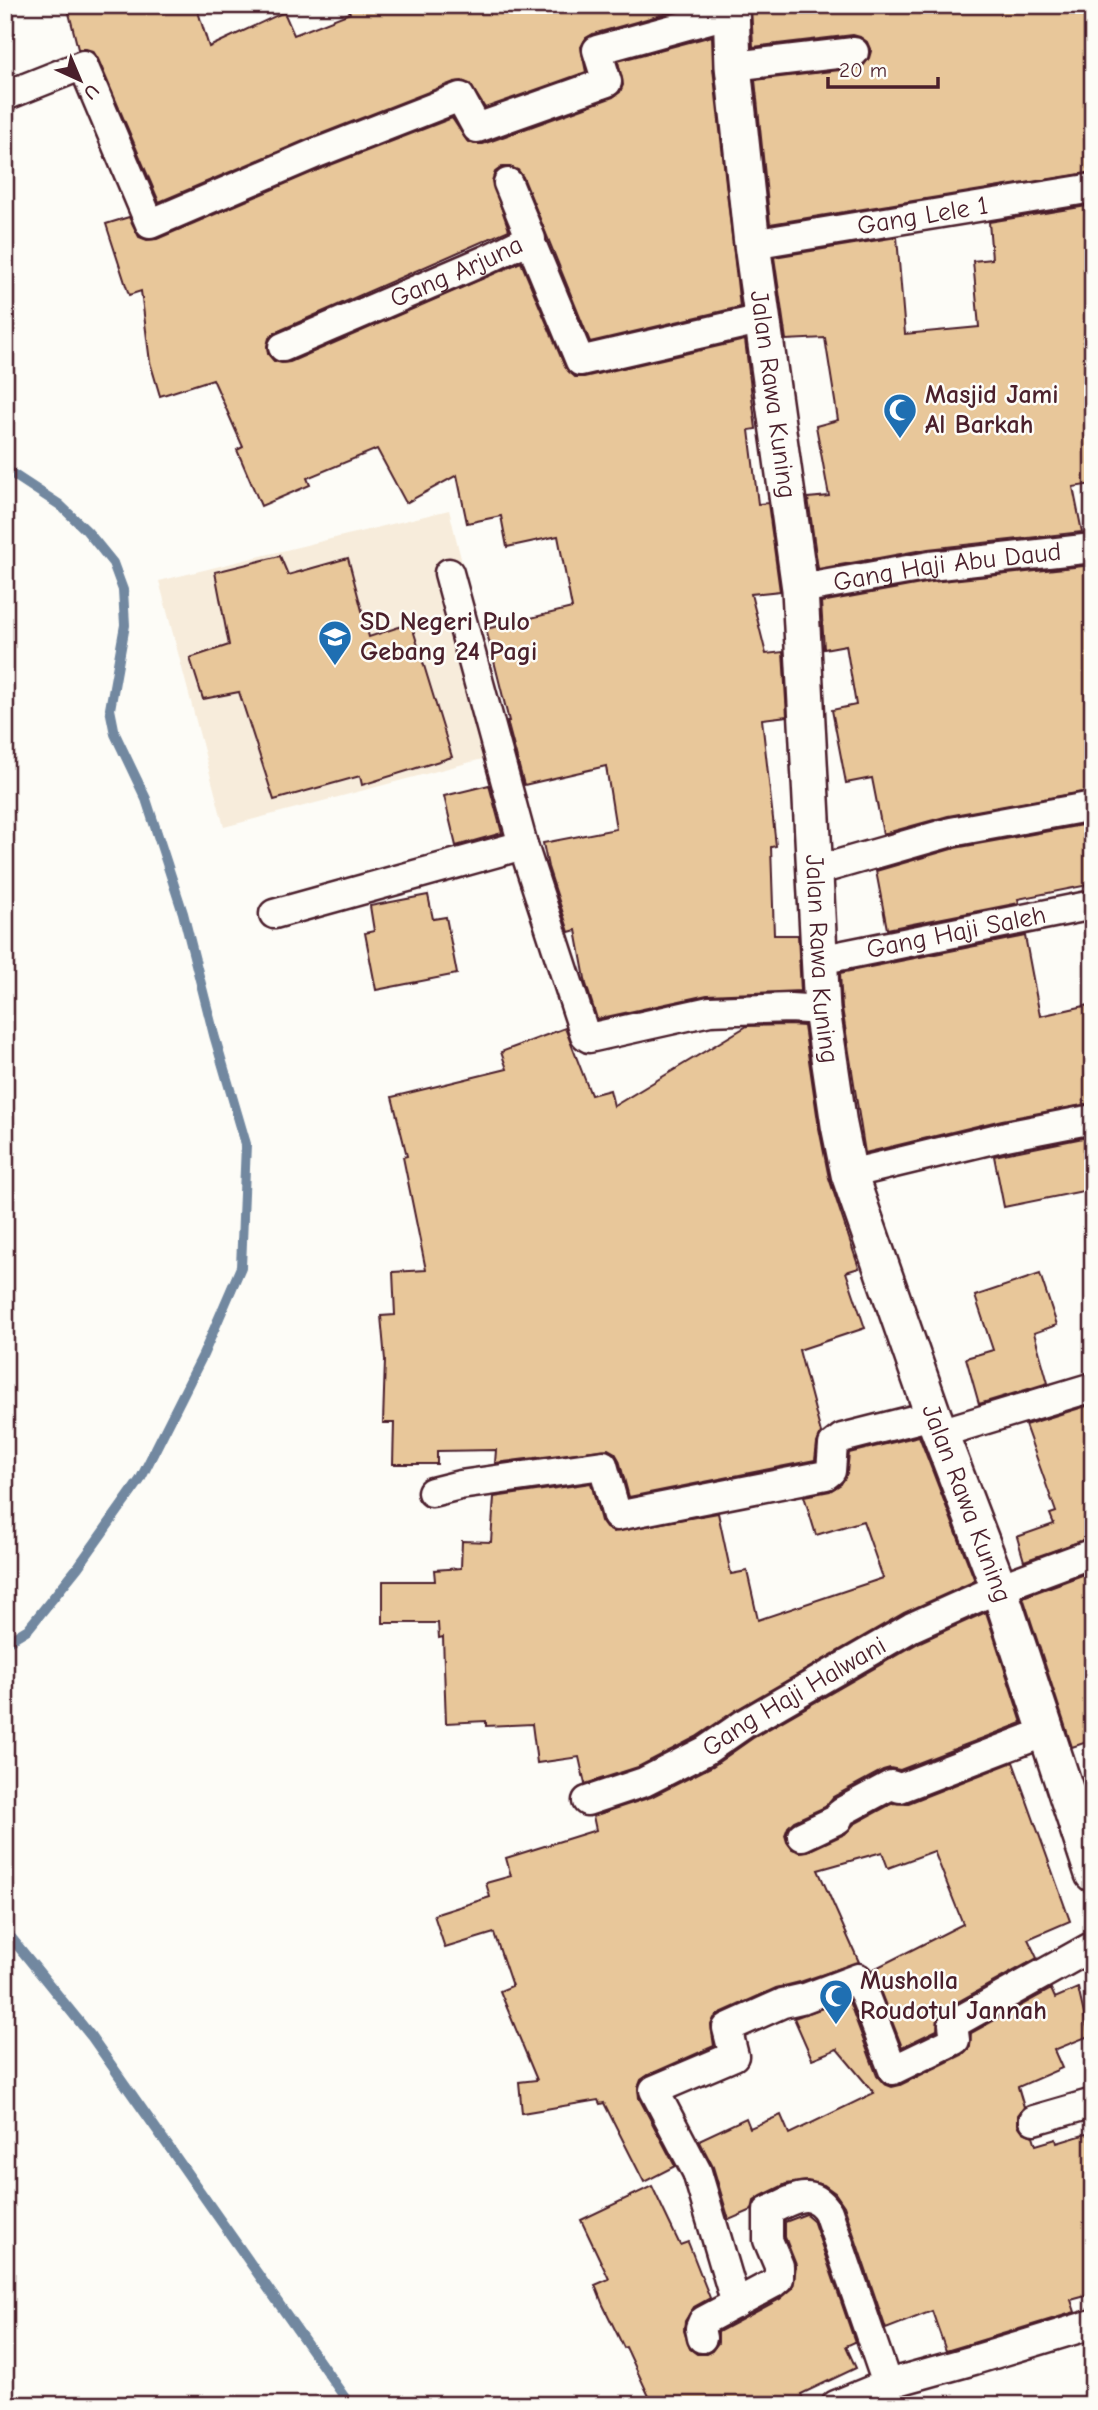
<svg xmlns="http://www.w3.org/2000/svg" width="1098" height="2410" viewBox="0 0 1098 2410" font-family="'Comic Neue',sans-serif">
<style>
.built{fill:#f7ecdb}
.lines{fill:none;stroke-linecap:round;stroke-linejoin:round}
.stream{stroke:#7288a0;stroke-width:10}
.building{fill:#e8c79a;stroke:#4a1f2b;stroke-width:2}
.minor-casing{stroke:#4a1f2b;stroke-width:33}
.tertiary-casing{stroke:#4a1f2b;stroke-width:40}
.minor{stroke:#fdfcf7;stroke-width:28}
.tertiary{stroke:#fdfcf7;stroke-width:35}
.labels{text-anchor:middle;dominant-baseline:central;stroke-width:5;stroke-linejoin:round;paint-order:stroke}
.street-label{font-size:26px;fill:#4a1f2b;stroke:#fdfcf7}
.poi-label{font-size:26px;font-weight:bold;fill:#4a1f2b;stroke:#fdfcf7;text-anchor:start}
</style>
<rect width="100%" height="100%" fill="#fdfcf7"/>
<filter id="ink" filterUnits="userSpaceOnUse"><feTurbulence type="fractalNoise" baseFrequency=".0143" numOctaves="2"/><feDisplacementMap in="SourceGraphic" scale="14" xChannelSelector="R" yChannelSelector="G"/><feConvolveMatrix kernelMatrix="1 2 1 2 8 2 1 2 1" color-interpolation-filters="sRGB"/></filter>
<g filter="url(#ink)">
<polygon class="built" points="449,510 509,752 224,827 159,581"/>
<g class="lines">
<g class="stream">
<polyline points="5,469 60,505 87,531 113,563 123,590 125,625 110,709 115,734 146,799 183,913 214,1035 246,1144 241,1267 203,1355 140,1480 78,1567 28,1629 5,1643"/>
<polyline points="5,1930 91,2036 350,2405"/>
</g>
</g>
<g class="building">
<polygon points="67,5 196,5 209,47 284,12 294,35 350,13 347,5 697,5 593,34 586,38 581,47 586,72 485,108 470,84 462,81 454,82 308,139 159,202 98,59 93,51 86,49 78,49"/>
<polygon points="751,5 1093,5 1093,172 770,224 755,80 857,68 864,65 869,58 871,51 867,42 860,37 853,35 753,47"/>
<polygon points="712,36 713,68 740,307 590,342 523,177 518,170 510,167 502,167 495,172 492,181 509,230 276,332 269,338 267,346 268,354 274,361 282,363 290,362 521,262 565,367 575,377 584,377 745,340 756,429 749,430 758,504 768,503 780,591 751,594 766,654 783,652 787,716 762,719 776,846 771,847 774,935 798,935 801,991 707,995 597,1019 586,984 576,930 569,932 548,867 543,843 616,829 606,766 524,785 507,721 509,721 486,629 572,608 558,536 507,547 501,516 467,523 457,475 406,503 377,449 307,478 310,485 261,506 237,450 243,447 213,379 160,396 150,362 141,291 129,295 106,224 129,217 139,237 147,240 157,239 320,169 452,118 467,141 474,144 483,144 613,97 620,92 623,85 618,61"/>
<polygon points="1093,205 1093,484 1073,487 1082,532 928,549 818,569 808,498 829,496 816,426 838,420 825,338 786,340 774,257 897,237 905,334 979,327 973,261 992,259 989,222"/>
<polygon points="280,556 288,575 348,558 369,637 411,623 452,757 362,785 360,776 274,800 239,692 203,699 190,658 229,645 215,572"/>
<polygon points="1093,565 1093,790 948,816 883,834 872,778 846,783 832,710 856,705 846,645 824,649 821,602 932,582"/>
<polygon points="489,785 502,833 456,846 444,796"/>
<polygon points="1093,823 1093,884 1018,899 1019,903 887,929 876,871 955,848"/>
<polygon points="428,895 433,919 446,917 457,974 376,990 365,933 374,931 370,906"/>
<polygon points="1025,936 1040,1016 1089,1005 1093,1022 1093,1103 1002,1120 865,1153 842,1008 840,973"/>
<polygon points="790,1025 804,1026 819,1128 829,1178 859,1268 846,1272 865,1328 799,1350 821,1433 817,1443 815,1460 629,1497 619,1460 615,1453 608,1449 495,1463 496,1450 437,1451 437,1464 393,1464 394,1423 383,1423 385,1360 381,1316 395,1315 393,1272 426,1270 403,1157 407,1156 392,1097 507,1069 501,1052 565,1028 591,1095 610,1090 614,1106 747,1026"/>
<polygon points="1093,1136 1093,1189 1004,1207 994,1156"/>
<polygon points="1040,1274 1057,1325 1034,1333 1048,1383 979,1404 966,1358 993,1350 975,1296"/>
<polygon points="1093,1404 1093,1537 1024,1561 1017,1537 1054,1524 1050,1514 1056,1512 1025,1425"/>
<polygon points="919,1436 975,1581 904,1613 736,1710 696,1737 638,1767 585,1784 579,1757 537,1763 532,1724 486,1726 486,1721 446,1723 443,1637 439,1638 438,1623 383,1623 383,1581 435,1581 434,1570 461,1568 462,1541 491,1542 494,1497 591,1483 601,1521 606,1528 613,1532 718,1513 731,1574 747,1571 758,1620 883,1578 863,1521 816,1535 804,1496 830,1491 841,1484 847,1473 849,1453"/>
<polygon points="1093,1571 1093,1740 1072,1747 1023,1597"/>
<polygon points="986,1612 1022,1723 900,1770 890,1768 883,1770 833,1797 825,1807 794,1821 788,1827 785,1835 787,1842 792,1849 800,1852 808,1851 845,1834 854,1824 893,1803 906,1804 1013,1762 1070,1921 1028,1939 1037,1958 945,2009 938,2017 937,2030 902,2047 872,1970 963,1924 934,1851 888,1868 882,1852 818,1870 859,1962 800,1982 776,1988 720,2013 714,2018 711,2025 714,2046 648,2075 641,2080 638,2088 639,2098 675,2166 644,2182 604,2103 600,2104 598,2100 522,2113 519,2082 537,2080 500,1991 512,1986 494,1933 445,1948 434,1915 490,1897 486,1883 511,1876 506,1858 596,1830 593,1816 651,1797 713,1766 753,1738 920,1642"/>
<polygon points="1078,1988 1089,2036 1054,2050 1062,2068 1018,2087 1024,2107 1018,2115 1018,2125 1023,2132 1033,2136 1036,2145 1056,2139 1057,2143 1093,2132 1093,2294 1071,2300 1075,2312 946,2351 932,2311 886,2329 844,2206 835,2193 824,2185 807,2181 786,2184 761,2196 754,2201 752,2210 729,2220 713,2167 699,2140 746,2118 750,2128 781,2115 789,2134 874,2093 837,2049 812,2059 794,2018 848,1999 877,2076 884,2084 892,2087 900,2085 962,2055 970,2047 971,2033 1051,1989 1055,1998"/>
<polygon points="652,2186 680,2245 688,2242 710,2298 694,2307 685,2321 684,2331 690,2349 697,2354 706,2354 712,2351 718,2343 718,2332 780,2299 793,2288 796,2265 785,2237 785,2222 806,2214 813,2220 855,2342 846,2346 856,2368 801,2394 806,2405 653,2405 626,2347 624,2348 603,2305 595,2285 609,2279 581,2220"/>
</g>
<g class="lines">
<g class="minor-casing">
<g id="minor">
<polyline points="733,66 854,52"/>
<polyline points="5,96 83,65 150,224 314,154 460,97 477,128 607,82 597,50 731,13"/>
<polyline points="508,183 531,239 526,242"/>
<path id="s1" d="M752,244l341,-56"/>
<path id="s2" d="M283,347l203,-87 39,-19 6,3 3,6 46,111 183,-42"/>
<polyline points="449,573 523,845 585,1035 589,1038 710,1011 790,1008 822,1010"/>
<path id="s3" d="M800,589l130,-23 163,-18"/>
<polyline points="815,871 951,832 1093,806"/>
<polyline points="274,914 523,845"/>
<path id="s4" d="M819,960l274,-55"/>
<polyline points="849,1174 1006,1136 1093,1119"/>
<polyline points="940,1433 1093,1387"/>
<polyline points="432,1492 460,1485 603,1465 617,1516 826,1475 831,1471 833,1445 842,1438 933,1415"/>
<path id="s5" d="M587,1801l57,-19 61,-31 39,-27 168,-97 87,-39 94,-35"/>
<polyline points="802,1836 838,1819 841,1812 891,1785 900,1788 1046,1732"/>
<polyline points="1034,2120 1093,2103"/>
<polyline points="736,2304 697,2172 654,2090 734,2056 727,2028 783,2003 805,1998 858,1978 893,2070 955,2040 953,2024 1093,1946"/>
<path d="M702,2338l-2,-10 3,-7 69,-37 7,-6v-12l-11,-26v-29c23,-10 43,-26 60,1l59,172"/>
<polyline points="836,2405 887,2384 974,2360 1093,2324"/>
</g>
</g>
<g class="tertiary-casing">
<g id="tertiary">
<path id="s6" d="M731,5l2,61 19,178 48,345 22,421 17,115 10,49 84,241 66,173 94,286"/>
</g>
</g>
<use href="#minor" class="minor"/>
<use href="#tertiary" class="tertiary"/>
</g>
</g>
<defs>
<g id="mosque-pin" transform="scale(1.75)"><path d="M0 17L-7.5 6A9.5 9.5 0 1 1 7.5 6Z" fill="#1f6fb2" stroke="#fdfcf7"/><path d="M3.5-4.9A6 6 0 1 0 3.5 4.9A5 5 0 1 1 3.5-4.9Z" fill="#fff"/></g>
<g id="school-pin" transform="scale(1.75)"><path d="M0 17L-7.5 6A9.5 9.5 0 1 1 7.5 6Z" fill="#1f6fb2" stroke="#fdfcf7"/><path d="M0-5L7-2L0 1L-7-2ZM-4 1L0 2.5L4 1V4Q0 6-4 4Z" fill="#fff"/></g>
</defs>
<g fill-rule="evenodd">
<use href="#mosque-pin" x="900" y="410"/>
<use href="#school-pin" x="335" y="637"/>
<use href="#mosque-pin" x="836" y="1996"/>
</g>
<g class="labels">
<g class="street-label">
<text stroke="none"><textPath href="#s1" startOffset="173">Gang Lele 1</textPath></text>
<text stroke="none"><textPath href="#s2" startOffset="189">Gang Arjuna</textPath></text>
<text stroke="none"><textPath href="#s6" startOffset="392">Jalan Rawa Kuning</textPath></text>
<text stroke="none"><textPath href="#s3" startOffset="149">Gang Haji Abu Daud</textPath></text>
<text stroke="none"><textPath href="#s4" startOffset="140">Gang Haji Saleh</textPath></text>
<text stroke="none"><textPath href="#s6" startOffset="959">Jalan Rawa Kuning</textPath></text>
<text stroke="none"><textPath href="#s6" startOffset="1526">Jalan Rawa Kuning</textPath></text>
<text stroke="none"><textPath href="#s5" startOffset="233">Gang Haji Halwani</textPath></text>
</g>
<g class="poi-label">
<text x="925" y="395">Masjid Jami<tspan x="925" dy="30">Al Barkah</tspan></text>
<text x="360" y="622">SD Negeri Pulo<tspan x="360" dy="30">Gebang 24 Pagi</tspan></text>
<text x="860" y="1981">Musholla<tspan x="860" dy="30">Roudotul Jannah</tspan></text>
</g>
</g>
<rect width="1098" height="2410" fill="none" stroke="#fdfcf7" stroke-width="28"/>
<rect x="14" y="14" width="1070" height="2382" fill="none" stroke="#4a1f2b" stroke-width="2.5" filter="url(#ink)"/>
<g transform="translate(80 80) rotate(136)" stroke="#fdfcf7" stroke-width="5" paint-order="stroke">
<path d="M0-5L12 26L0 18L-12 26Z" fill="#4a1f2b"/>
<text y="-10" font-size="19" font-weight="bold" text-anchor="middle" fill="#4a1f2b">U</text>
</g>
<path d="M828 77v10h110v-10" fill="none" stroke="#4a1f2b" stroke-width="3.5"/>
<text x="839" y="77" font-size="21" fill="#4a1f2b" stroke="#fdfcf7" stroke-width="5" paint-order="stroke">20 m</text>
</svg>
